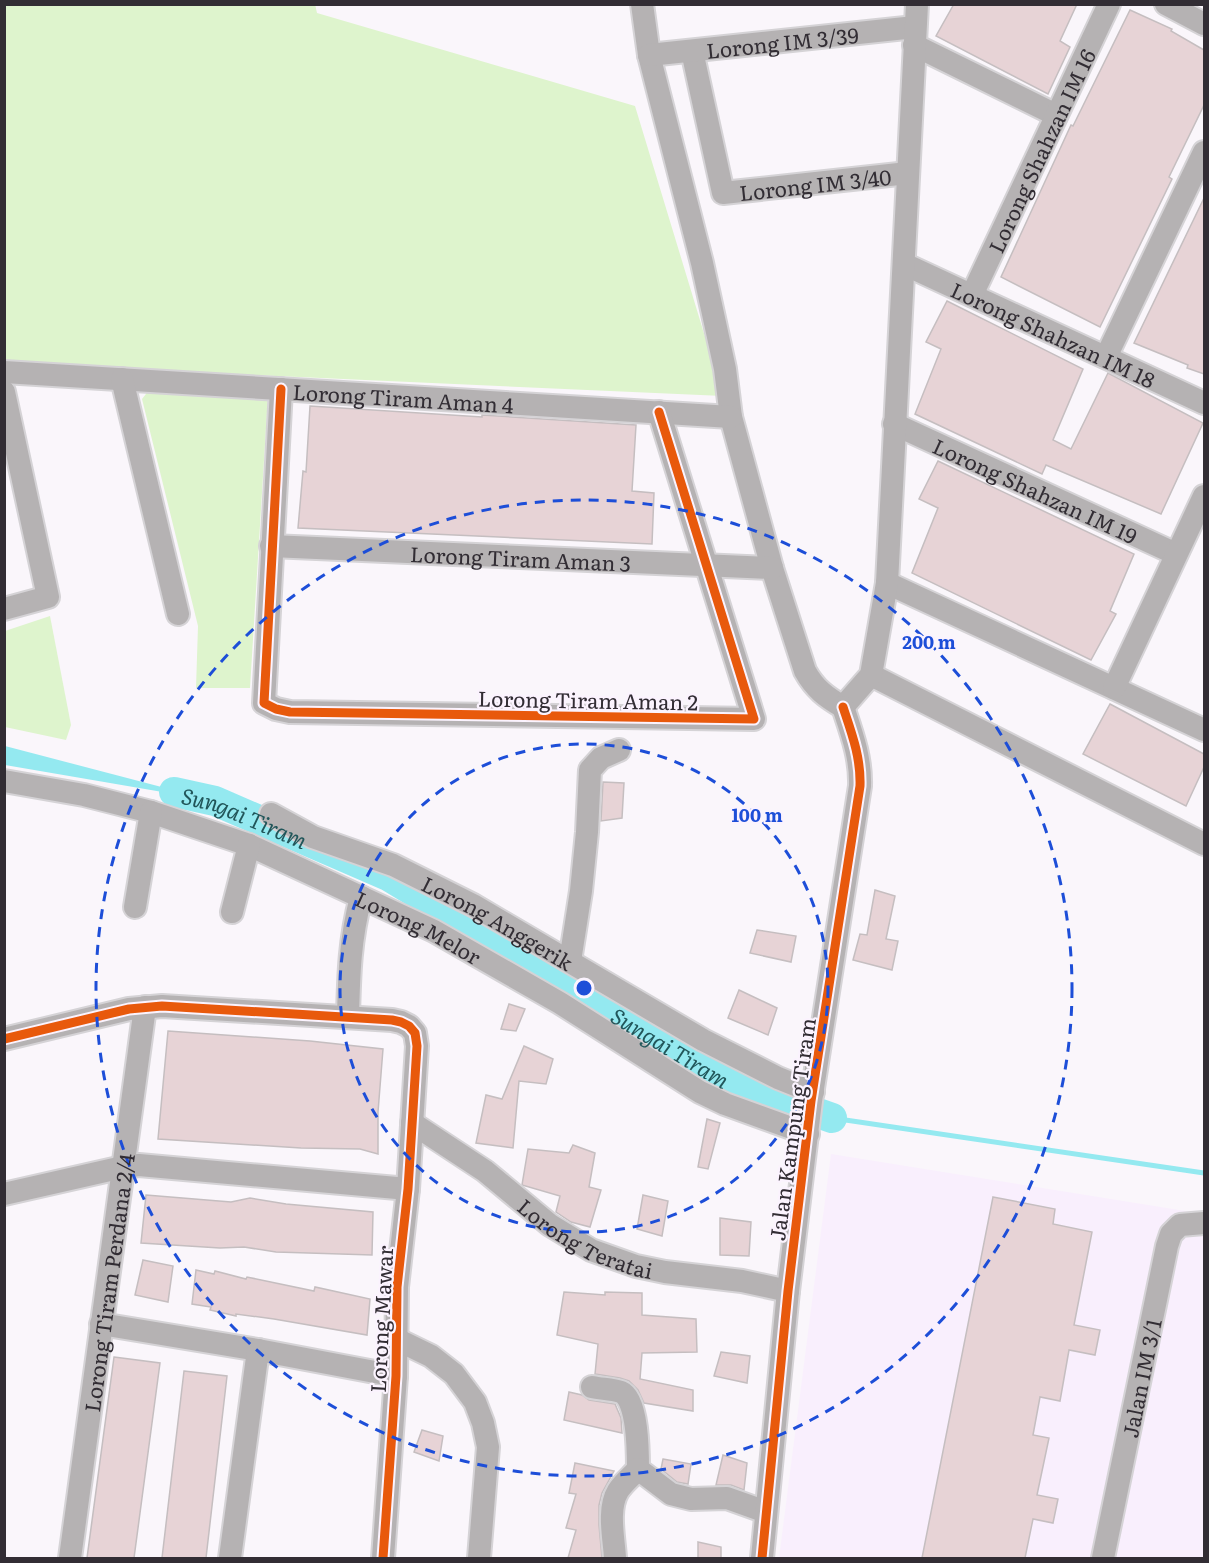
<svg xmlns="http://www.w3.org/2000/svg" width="1209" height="1563" viewBox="0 0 1209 1563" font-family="Literata,serif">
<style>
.built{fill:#f9effd}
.green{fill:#def4cd}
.water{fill:#94e9f0}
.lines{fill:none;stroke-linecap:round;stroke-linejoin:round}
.stream{stroke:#94e9f0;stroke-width:5}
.river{stroke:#94e9f0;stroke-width:30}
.building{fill:#e7d3d6;stroke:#c5bec0;stroke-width:1.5}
.minor-casing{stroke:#d5d3d6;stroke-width:26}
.minor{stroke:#b5b2b3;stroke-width:22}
.cycleway-casing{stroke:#fbf3fe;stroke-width:13}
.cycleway{stroke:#e8590c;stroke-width:9}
.ring{fill:none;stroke:#1d4ed8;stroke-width:3;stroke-dasharray:10 8}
.labels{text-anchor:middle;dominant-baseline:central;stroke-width:4.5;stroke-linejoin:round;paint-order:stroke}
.street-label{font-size:21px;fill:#322d34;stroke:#fbf3fe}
.water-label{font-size:22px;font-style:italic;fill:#21565a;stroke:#fbf3fe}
.centre{fill:#1d4ed8;stroke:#fbf3fe;stroke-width:3}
.ring-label{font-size:18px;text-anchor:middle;font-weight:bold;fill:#1d4ed8;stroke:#fbf3fe;stroke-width:4.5;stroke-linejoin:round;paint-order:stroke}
</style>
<rect width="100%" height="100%" fill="#faf6fb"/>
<polygon class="built" points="831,1154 1204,1214 1204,1558 779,1558"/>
<g class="green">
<polygon points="315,4 317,13 635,106 723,396 5,364 5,5"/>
<polygon points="153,385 268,395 250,688 196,688 198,626 142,399"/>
<polygon points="50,616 71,725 66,740 5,727 5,631"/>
</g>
<polygon class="water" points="4,746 5,746 215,801 5,765"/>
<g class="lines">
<polyline class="stream" points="832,1118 1204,1173"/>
<path class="river" id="s1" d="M174,792l41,9 173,75 340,205 104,37"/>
</g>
<g class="building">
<polygon points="954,4 1077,4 1060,41 1070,47 1048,94 936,36"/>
<polygon points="1130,10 1172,29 1171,31 1204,50 1204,105 1169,177 1172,179 1100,327 1001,277 1071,125 1073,126"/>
<polygon points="1204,198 1204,374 1187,368 1188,365 1134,343"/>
<polygon points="947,301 1083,369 1053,440 1071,449 1108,373 1203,423 1161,514 1046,465 1042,474 915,414 941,349 926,342"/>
<polygon points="310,406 482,417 482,415 636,425 632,491 654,493 652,544 298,528 303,471 306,472"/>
<polygon points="938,461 1134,554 1110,611 1116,614 1091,660 912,573 938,508 919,499"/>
<polygon points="1110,704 1204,754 1204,767 1186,806 1083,754"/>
<polygon points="603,782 624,783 622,818 601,821"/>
<polygon points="875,890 895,896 886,939 898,941 892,970 853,960 860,934 867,935"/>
<polygon points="757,930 796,936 791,962 750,953"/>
<polygon points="739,990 777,1008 768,1035 728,1018"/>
<polygon points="509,1004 525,1009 516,1031 501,1029"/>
<polygon points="168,1031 310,1041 383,1049 378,1112 378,1154 360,1149 301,1148 158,1139"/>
<polygon points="524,1046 553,1059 546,1084 519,1081 513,1148 476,1143 486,1095 502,1099"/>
<polygon points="707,1119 720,1123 708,1169 698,1167"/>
<polygon points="573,1145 595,1153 589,1187 601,1190 590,1227 571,1222 556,1212 560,1196 522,1185 528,1149 569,1153"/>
<polygon points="146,1195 231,1202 250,1198 286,1204 373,1212 372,1255 276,1252 244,1247 220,1248 141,1243"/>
<polygon points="643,1195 668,1201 662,1236 637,1229"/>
<polygon points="993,1197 1055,1209 1053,1224 1092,1232 1074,1325 1100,1330 1095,1355 1069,1350 1060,1401 1040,1397 1033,1435 1049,1438 1037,1495 1058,1499 1053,1523 1033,1519 1025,1558 922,1558"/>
<polygon points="720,1218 751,1222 749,1256 720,1255"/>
<polygon points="143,1260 173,1266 168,1302 135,1295"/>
<polygon points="196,1270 214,1274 215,1271 246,1279 247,1277 314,1291 315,1287 370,1299 367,1335 274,1319 236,1314 236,1316 210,1310 211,1307 192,1304"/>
<polygon points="564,1292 605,1295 605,1292 642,1293 642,1315 696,1319 697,1352 642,1353 640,1379 693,1390 693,1411 644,1403 638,1390 629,1381 620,1378 595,1374 598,1344 557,1335"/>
<polygon points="721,1352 750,1356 747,1383 714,1376"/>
<polygon points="114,1357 160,1363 134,1558 87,1558"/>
<polygon points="184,1371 227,1376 206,1558 162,1558"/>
<polygon points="569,1392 582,1395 589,1400 615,1404 621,1418 622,1433 564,1420"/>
<polygon points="422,1430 443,1436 439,1461 414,1452"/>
<polygon points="723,1455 747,1463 744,1490 731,1485 716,1485"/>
<polygon points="663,1459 691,1464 688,1484 677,1482 661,1469"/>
<polygon points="575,1463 614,1471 602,1493 599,1505 599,1525 602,1558 568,1558 576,1530 566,1528 576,1494 569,1493"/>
<polygon points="698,1542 721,1547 721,1558 698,1558"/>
</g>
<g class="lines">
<g class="minor-casing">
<g id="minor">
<path d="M642,4l7,51 53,208 23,106 6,48 41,151 33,103c10,18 21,26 38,36"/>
<polyline points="1166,4 1204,24"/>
<polyline points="914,45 1056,115"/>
<path id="s2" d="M692,51l31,142 185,-20"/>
<path id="s3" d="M649,55l266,-28"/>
<path id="s4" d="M904,264l300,139"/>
<path id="s5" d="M972,295l137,-291"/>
<polyline points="1106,357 1204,152"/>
<path id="s6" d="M4,372l727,45"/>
<polyline points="122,379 178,614"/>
<polyline points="281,389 264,703 276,709 290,712 754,719 659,412"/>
<polyline points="4,392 48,597 4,609"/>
<path id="s7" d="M894,424l282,130"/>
<path id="s8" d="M271,546l501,22"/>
<polyline points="887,583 1204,730"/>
<polyline points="871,675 1204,844"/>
<polyline points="1114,688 1204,496"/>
<polyline points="843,707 871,675 887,583 917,4"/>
<path id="s9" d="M4,781l80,14 67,17 98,33 185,86 126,72 140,89 25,12 83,30"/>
<path id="s10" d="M271,814l42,23 80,28 80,40 230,135 75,38 35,14"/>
<polyline points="135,907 151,812"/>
<polyline points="232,912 249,845"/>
<polyline points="570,961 581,891 587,832 590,770 601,758 619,750"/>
<path d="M348,1017c1,-43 2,-78 13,-120"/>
<polyline points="4,1039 129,1009 162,1006 392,1020 401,1022 409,1026 415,1033 417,1046 408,1189 397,1287 396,1376 383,1558"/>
<path id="s11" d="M412,1123l73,48 65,54 41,25 45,16 29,6 77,9 46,10"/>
<polyline points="4,1194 123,1167 139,1165 408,1189"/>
<polyline points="101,1324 258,1350 396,1376"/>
<polyline points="398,1340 431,1356 454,1374 475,1402 483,1423 488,1447 479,1558"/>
<path d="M592,1387c9,2 20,2 29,5 17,7 17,61 17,77l33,25 20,5 36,-1 39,14"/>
<path id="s12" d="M70,1558l75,-551"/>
<polyline points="230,1558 258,1350"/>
<path d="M615,1558c-1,-19 -8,-49 3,-67 5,-8 14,-15 20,-22"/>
<path d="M762,1558l26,-267 23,-190 49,-315c1,-28 -8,-52 -17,-79"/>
<path id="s13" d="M1103,1558l64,-312 4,-12 9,-9 24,-2"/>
</g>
</g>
<use href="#minor" class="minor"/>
<g class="cycleway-casing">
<g id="cycleway">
<polyline points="281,389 264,703 276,709 290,712 754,719 659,412"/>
<polyline points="4,1039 129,1009 162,1006 392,1020 401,1022 409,1026 415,1033 417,1046 408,1189 397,1287 396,1376 383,1558"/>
<path d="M762,1558l26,-267 23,-190 49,-315c1,-28 -8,-52 -17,-79"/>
</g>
</g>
<use href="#cycleway" class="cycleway"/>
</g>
<g class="ring">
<circle cx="584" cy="988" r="244"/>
<circle cx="584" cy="988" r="488"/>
</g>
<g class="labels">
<g class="street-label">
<text stroke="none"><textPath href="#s3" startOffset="134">Lorong IM 3/39</textPath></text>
<text stroke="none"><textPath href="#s5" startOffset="160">Lorong Shahzan IM 16</textPath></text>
<text stroke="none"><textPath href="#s2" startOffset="238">Lorong IM 3/40</textPath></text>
<text stroke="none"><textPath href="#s4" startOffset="165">Lorong Shahzan IM 18</textPath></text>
<text stroke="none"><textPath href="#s6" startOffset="400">Lorong Tiram Aman 4</textPath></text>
<text stroke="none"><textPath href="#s7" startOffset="156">Lorong Shahzan IM 19</textPath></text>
<text stroke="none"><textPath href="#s8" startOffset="250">Lorong Tiram Aman 3</textPath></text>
<text transform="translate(588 699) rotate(1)">Lorong Tiram Aman 2</text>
<text stroke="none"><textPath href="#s10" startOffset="252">Lorong Anggerik</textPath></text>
<text stroke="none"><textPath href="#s9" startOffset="442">Lorong Melor</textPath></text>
<text transform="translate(791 1129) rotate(-82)">Jalan Kampung Tiram</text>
<text stroke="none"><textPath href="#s11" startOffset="210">Lorong Teratai</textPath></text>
<text stroke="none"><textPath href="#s12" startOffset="278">Lorong Tiram Perdana 2/4</textPath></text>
<text transform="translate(380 1319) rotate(-87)">Lorong Mawar</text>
<text stroke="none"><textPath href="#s13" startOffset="184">Jalan IM 3/1</textPath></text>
</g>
<g class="water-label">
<text stroke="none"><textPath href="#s1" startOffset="75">Sungai Tiram</textPath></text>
<text stroke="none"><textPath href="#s1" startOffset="561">Sungai Tiram</textPath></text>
</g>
</g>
<circle cx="584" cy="988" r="9" class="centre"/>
<g class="ring-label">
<text x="929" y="649">200 m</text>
<text x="757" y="822">100 m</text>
</g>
<rect width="1209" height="1563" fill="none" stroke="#322d34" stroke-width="12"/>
</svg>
